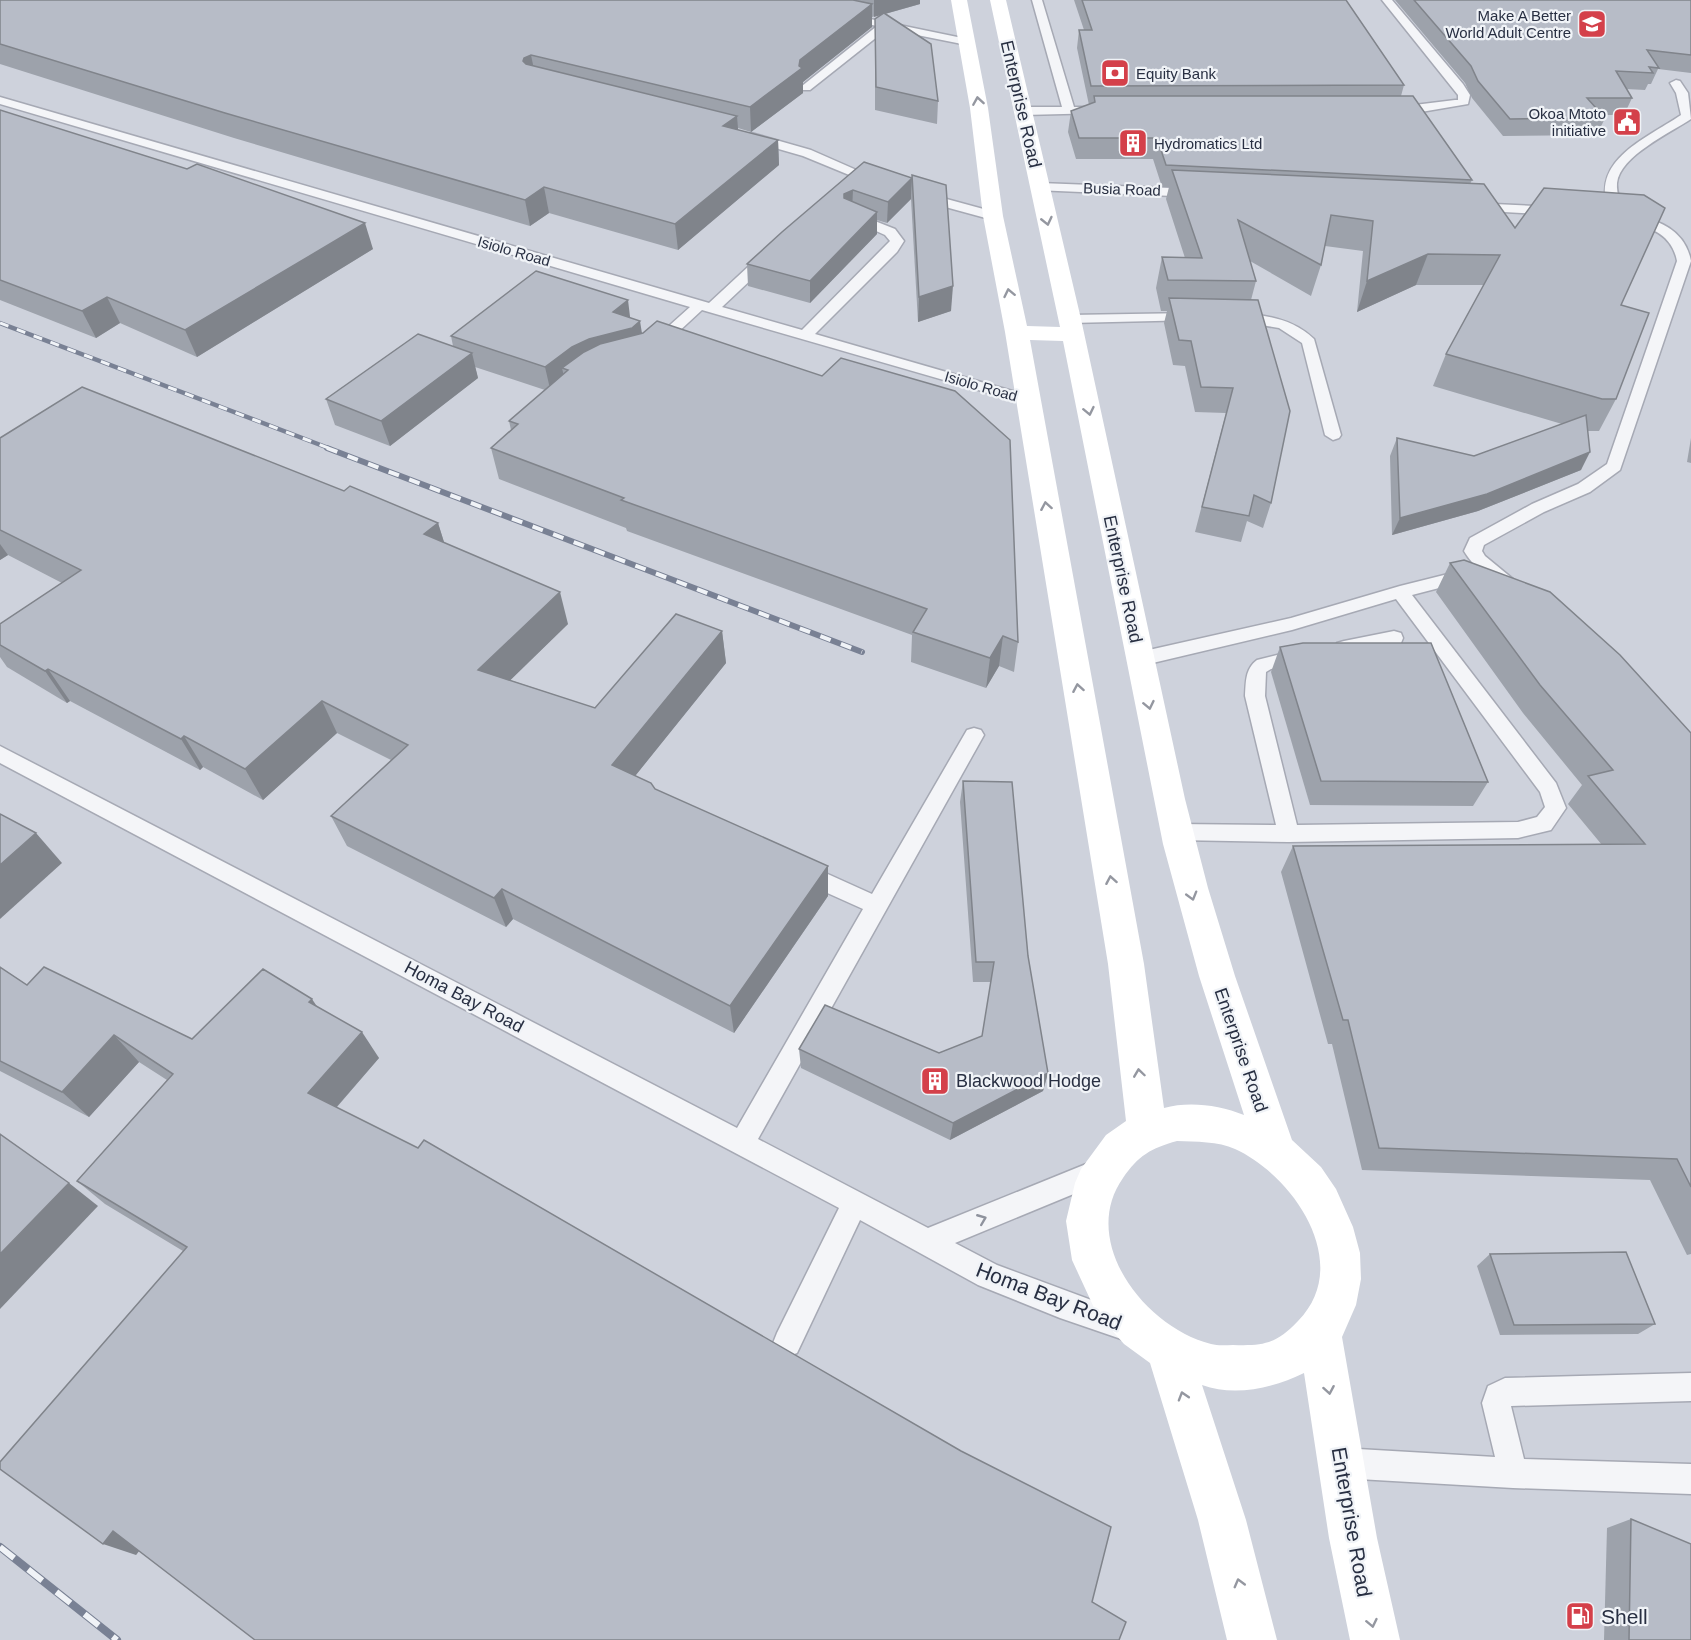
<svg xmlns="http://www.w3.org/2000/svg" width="1691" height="1640" viewBox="0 0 1691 1640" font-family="Arial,sans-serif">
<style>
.built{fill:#ced2dc}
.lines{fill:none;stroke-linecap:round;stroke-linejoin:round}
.service-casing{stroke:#a6a9b4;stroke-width:3}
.service{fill:#f4f5f8;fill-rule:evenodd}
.secondary{fill:#fff;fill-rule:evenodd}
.rail-far2-casing{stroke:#798194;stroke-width:4.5}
.rail-far1-casing{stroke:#798194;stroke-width:6}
.rail-casing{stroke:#798194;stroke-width:8}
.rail-far2{stroke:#f0f3f7;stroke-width:3;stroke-dasharray:9;stroke-linecap:butt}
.rail-far1{stroke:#f0f3f7;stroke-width:4;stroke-dasharray:11;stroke-linecap:butt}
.rail{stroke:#f0f3f7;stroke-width:6;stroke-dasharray:18;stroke-linecap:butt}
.wall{fill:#9da2ab}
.shaded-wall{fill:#80848b}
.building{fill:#b7bcc7;stroke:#80848b;stroke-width:1.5}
.oneway{stroke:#9497a0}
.oneway2{stroke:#8e929d}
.labels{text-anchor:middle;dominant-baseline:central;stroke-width:4.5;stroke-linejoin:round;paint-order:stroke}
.far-poi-label{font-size:15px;fill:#282f42;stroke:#f0f3f7;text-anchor:end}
.far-street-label{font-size:15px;fill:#282f42;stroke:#f0f3f7}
.street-label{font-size:18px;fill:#282f42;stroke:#f0f3f7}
.poi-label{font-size:18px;fill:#282f42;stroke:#f0f3f7;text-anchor:start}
.near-street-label{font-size:21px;fill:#282f42;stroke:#f0f3f7}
.near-poi-label{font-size:21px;fill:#282f42;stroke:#f0f3f7;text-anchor:start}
</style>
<rect width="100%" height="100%" fill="#e1e3ea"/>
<polygon class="built" points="0,0 1565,0 1691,30 1691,1640 0,1640"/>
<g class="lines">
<g class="service-casing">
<g id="service">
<polygon points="1032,0 1042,0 1074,107 1099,107 1105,111 1103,113 1024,115 1018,111 1024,107 1062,107"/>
<polygon points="1382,0 1392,0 1463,84 1470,95 1468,104 1421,112 1390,112 1390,108 1455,100 1458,100 1458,95"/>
<polygon points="846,14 967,39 972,42 967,45 887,29 810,90 802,90 802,86 877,26 842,19 842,15"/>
<path d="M1676,80l4,1 8,12 3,26c-21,14 -71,37 -74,64 -1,11 5,23 8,33l-7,4 -5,-1c-30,-56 31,-79 68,-104l-5,-22 -6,-10z"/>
<polygon points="0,97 709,303 763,253 773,253 775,256 773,259 722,307 802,330 890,241 885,235 845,217 852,213 857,214 895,229 904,241 897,252 815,334 1033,397 1036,400 1028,405 1023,403 702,310 661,348 651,348 649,345 651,342 690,307 0,104"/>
<polygon points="751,133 811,150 886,183 884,186 876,186 803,156 747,140 745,137"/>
<polygon points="1040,183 1196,189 1202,193 1196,197 1035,190 1034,187 1035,184"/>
<polygon points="921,192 998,213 1000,216 993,220 916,199 915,196"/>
<polygon points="1473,203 1555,207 1562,211 1555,215 1468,210 1466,207 1468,204"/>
<path d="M1631,214c28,6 54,16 60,47l-71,209 -30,22 -46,20 -60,33 -2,6 3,5 34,28 -3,4c-17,5 -44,-23 -52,-37l6,-13 62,-34 46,-20 29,-20 70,-203c-5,-27 -27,-34 -51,-40l-2,-3 2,-3z"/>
<polygon points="1192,313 1199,317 1197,320 1070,323 1063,319 1070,315"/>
<path d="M1235,313c30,2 57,5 79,26l27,96 -2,3 -6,2 -8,-5 -23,-92 -23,-15 -49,-8 -2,-3z"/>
<path d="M1468,569l6,2 3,4 -3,4 -62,16 144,188 10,25 -15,22 -33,8 -229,4 -113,-2 -7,-2 -4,-6 4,-6 7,-2 100,1 -31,-129c1,-14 0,-27 12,-36l44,-11 7,2 2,5 -2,5 -37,8 -5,3 -1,24 32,129 221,-3 19,-5 8,-10 -5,-15 -144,-193 -104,31 -152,36 -7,-2 -2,-5 2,-5 7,-2 151,-34 109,-32z"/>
<polygon points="1394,631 1401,633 1403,638 1401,643 1344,655 1337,653 1335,648 1337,643 1344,641"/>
<polygon points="974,728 981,730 984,735 758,1139 928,1228 1101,1158 1110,1161 1114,1170 1110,1179 955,1243 997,1265 1137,1317 1141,1327 1137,1337 1127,1341 1060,1318 978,1285 860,1220 797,1353 787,1357 777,1353 773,1343 777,1333 839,1208 0,763 0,746 737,1128 863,909 794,878 791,872 794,866 802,863 810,866 872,894 967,730"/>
<polygon points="1691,1373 1691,1401 1511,1406 1524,1459 1691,1464 1691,1494 1513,1488 1341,1478 1331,1473 1326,1463 1331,1453 1341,1448 1495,1457 1482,1403 1488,1386 1505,1378"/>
</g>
</g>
<use href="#service" class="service"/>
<path class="secondary" d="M951,0h16l21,108 15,108 24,110 33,1 -70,-327h16l75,319 104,480 23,89 27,88 57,164 29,27 15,22 17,38 7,26 1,26 -5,26 -14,32 35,201 23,102h-50l-21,-102 -25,-165c-31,15 -69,24 -102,12l44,135 31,120h-50l-29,-120 -48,-157 -26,-19 -28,-32 -24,-52 -6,-39 9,-38 6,-14 25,-34 20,-14 -18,-157 -103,-632 -22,-116 -13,-108zM1030,340l33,1 100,503 36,132 45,139c-25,-10 -55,-14 -80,-7l-20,-144zM1177,1141c19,1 41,0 58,8 59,27 119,115 63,172 -22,23 -34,25 -65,24 -7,0 -15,1 -22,-1 -65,-16 -133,-102 -88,-166 15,-22 28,-30 54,-37z"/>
<g class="rail-far2-casing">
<polyline id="rail-far2" points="0,323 331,449"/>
</g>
<g class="rail-far1-casing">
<polyline id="rail-far1" points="327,448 862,652"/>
</g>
<g class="rail-casing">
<polyline id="rail" points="0,1547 117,1640"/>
</g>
<use href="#rail-far2" class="rail-far2"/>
<use href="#rail-far1" class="rail-far1"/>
<use href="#rail" class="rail"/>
</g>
<g class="wall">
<polygon points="0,0 920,0 920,4 885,14 938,101 937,124 875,110 875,19 880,15 872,17 872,27 803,82 803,93 751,132 738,128 738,130 778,140 779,165 678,250 549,213 530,226 234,138 0,64"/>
<polygon points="1074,0 1346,0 1404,85 1401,96 1472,180 1470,184 1515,228 1621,305 1616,399 1599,431 1587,431 1581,470 1478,511 1392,535 1390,456 1397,438 1474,456 1562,424 1433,386 1446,354 1484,285 1416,285 1357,312 1363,251 1325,246 1321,265 1311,296 1250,261 1256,281 1251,300 1271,503 1263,528 1247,521 1241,542 1195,532 1226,413 1195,412 1185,366 1173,365 1164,323 1167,311 1161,311 1156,288 1162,257 1185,258 1166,199 1169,187 1162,187 1153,159 1076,159 1068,132 1071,111 1089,105 1077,48 1079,30 1084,30"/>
<polygon points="1395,0 1691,0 1691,73 1658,69 1651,84 1648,84 1645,90 1626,89 1632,98 1624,115 1603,115 1605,118 1597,135 1503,136 1472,98 1465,83"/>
<polygon points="0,110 373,249 197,357 120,323 96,338 0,300"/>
<polygon points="864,162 912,178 911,199 887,223 877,220 877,234 810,303 748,286 747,264"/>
<polygon points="912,175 951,311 918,322 911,199"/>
<polygon points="630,318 642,333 1018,642 1014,672 999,666 986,688 911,662 912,635 627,531 626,528 499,479 491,448 511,430 509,421 545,390 475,367 478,378 390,446 335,425 326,399 453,346 451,336"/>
<polygon points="0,438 344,491 438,523 444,542 568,624 510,680 595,708 722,631 726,663 635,776 655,789 828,866 828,896 734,1033 513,919 506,927 347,846 331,816 391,760 337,733 263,800 203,767 200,770 70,701 67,703 7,667 0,657 0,624 62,583 8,555 0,560"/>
<polygon points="1691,438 1691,463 1687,462"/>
<polygon points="1450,563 1691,733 1691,1254 1687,1255 1650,1180 1362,1170 1332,1044 1328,1044 1281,872 1293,846 1602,845 1568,804 1582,785 1523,713 1436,592"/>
<polygon points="1280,647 1488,782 1473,806 1310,805 1271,672"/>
<polygon points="963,781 1028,956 1048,1073 1043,1091 950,1140 801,1068 799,1049 939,1053 982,1036 991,982 973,982 960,802"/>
<polygon points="0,967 27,985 192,1039 318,1007 379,1058 337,1107 139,1551 136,1555 183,1251 105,1204 77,1181 167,1080 139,1062 89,1117 0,1071"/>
<polygon points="1490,1254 1655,1324 1638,1334 1500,1335 1477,1266"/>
<polygon points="1631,1519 1691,1640 1604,1640 1607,1528"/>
</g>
<g class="shaded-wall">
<polygon points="874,0 920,0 920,4 874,17"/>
<polygon points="872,4 872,27 803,82 803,93 751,132 750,107 800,60"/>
<polygon points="531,55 536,79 523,61 524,58"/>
<polygon points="737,116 739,141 723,126"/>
<polygon points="778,140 779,165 678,250 675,224"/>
<polygon points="912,178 911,199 887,223 888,202"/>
<polygon points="544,187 549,213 530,226 525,200"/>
<polygon points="853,190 852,211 844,215 844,194"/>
<polygon points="877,212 877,234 810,303 810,281"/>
<polygon points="365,223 373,249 197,357 185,330"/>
<polygon points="1428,254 1416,285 1357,312 1367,281"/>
<polygon points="953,286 951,311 918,322 919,297"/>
<polygon points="107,297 120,323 96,338 82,311"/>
<polygon points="628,300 631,325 640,321 644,346 568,370 562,368 565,381 551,393 545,367"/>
<polygon points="472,353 478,378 390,446 381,421"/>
<polygon points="1590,452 1581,470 1478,511 1392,535 1400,518"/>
<polygon points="438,523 448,555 424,534"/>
<polygon points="0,544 8,555 0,560"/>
<polygon points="560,592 568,624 488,702 478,670"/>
<polygon points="722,631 726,663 619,796 612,765"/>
<polygon points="1003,636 999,666 986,688 990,658"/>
<polygon points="48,669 70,701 67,703 45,671"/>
<polygon points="322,701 337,733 263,800 245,769"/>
<polygon points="184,736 203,767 200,770 181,739"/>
<polygon points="36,833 62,863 0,919 0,865"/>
<polygon points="828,866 828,896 734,1033 730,1006"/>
<polygon points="502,889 513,919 506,927 494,898"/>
<polygon points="312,999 330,1026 309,1002"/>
<polygon points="362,1032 379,1058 327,1118 308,1093"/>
<polygon points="114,1035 139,1062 89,1117 62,1092"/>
<polygon points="1048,1073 1043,1091 950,1140 953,1123"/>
<polygon points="69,1183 98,1206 0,1309 0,1254"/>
<polygon points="113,1531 145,1543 136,1555 103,1544"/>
</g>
<g class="building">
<polygon points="0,0 853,0 872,4 800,60 799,66 802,68 750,107 531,55 524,58 523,61 526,64 737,116 723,126 778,140 675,224 544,187 525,200 225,113 0,44"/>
<polygon points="1082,0 1346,0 1404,85 1091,86 1079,30 1092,30"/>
<polygon points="1414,0 1691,0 1691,55 1647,50 1659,68 1649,67 1653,73 1616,71 1632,98 1587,98 1605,118 1510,119 1478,81 1471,66"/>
<polygon points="884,13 931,44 938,101 876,87 875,19"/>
<polygon points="1094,96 1413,96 1472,180 1166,165 1157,138 1079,138 1071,111 1095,102"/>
<polygon points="0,110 187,169 197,164 365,223 185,330 107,297 82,311 0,280"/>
<polygon points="864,162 912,178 888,202 853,190 844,194 844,198 877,212 810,281 747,264 782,232"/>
<polygon points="1172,170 1484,184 1515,228 1544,188 1644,195 1665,208 1621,305 1649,313 1616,399 1602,399 1446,354 1500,255 1428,254 1367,281 1373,221 1331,215 1321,265 1238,220 1256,281 1168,280 1162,257 1202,258"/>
<polygon points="912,175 946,185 953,286 919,297"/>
<polygon points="536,271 628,300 613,312 640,321 632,328 589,339 572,347 545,367 451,336"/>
<polygon points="1169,298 1258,300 1290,411 1271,503 1254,495 1249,516 1202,507 1233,388 1201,387 1191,341 1179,340"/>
<polygon points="657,321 822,376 841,358 955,391 1010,440 1018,642 1003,636 990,658 913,632 927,609 621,500 624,498 491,448 518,424 509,421 568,370 562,368 584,352 600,344 643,333"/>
<polygon points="418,334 472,353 381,421 326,399"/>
<polygon points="82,387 344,491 350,486 438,523 424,534 560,592 478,670 595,708 676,614 722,631 612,765 651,783 655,789 828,866 730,1006 502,889 494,898 331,816 408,745 322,701 245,769 184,736 181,739 48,669 45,671 0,645 0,624 81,570 0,530 0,438"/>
<polygon points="1586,415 1590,452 1487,494 1400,518 1397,438 1474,456"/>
<polygon points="1464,560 1550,592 1620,655 1691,733 1691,1187 1677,1159 1379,1148 1348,1020 1343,1020 1293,846 1645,844 1588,776 1613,770 1540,685 1450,563"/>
<polygon points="1303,643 1431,643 1488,782 1321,781 1280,647"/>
<polygon points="963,781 1012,782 1028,956 1048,1073 953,1123 799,1049 825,1005 939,1053 982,1036 994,962 976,962"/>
<polygon points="0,814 36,833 0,865"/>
<polygon points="0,967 27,985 44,967 192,1039 263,969 312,999 309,1002 362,1032 308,1093 418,1148 424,1140 961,1451 1111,1527 1092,1602 1126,1622 1119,1640 255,1640 113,1531 103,1544 0,1469 0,1462 187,1247 77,1181 173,1074 114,1035 62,1092 0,1061"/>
<polygon points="0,1134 69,1183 0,1254"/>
<polygon points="1626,1252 1655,1324 1514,1325 1490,1254"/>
<polygon points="1631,1519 1691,1544 1691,1640 1629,1640"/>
</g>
<defs><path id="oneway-chevron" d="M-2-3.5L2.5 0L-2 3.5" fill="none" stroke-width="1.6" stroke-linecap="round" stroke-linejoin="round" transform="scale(1.5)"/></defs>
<g class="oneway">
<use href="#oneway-chevron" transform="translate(978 101) rotate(-99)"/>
<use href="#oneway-chevron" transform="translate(1047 221) rotate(77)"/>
<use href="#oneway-chevron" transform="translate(1009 293) rotate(-102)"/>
<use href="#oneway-chevron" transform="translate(1089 411) rotate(78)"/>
<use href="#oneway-chevron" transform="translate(1046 506) rotate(-100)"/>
<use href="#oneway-chevron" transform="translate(1078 688) rotate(-100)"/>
<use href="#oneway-chevron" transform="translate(1149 705) rotate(78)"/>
<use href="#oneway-chevron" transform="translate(1111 880) rotate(-100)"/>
<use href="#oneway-chevron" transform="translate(1192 896) rotate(74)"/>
<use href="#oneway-chevron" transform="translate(1139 1073) rotate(-98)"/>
<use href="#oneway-chevron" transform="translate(1329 1390) rotate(80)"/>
<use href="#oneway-chevron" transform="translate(1183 1396) rotate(-107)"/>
<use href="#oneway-chevron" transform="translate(1239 1583) rotate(-105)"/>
<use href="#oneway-chevron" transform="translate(1372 1623) rotate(78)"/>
</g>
<use class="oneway2" href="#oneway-chevron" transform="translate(982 1219) rotate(-22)"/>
<defs>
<g id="school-square" transform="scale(1.5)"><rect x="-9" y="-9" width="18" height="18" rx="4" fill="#d4404a" stroke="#f0f3f7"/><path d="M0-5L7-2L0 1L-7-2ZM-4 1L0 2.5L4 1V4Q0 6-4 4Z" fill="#fff"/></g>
<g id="bank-square" transform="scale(1.5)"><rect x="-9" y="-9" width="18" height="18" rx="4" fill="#d4404a" stroke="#f0f3f7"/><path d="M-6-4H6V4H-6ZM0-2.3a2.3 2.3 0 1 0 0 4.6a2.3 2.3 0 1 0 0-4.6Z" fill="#fff"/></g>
<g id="civic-square" transform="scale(1.5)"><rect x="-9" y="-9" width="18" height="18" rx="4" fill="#d4404a" stroke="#f0f3f7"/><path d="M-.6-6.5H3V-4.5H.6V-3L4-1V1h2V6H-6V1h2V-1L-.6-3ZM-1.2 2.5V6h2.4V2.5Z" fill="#fff"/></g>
<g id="building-square" transform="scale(1.5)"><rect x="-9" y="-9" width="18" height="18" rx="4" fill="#d4404a" stroke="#f0f3f7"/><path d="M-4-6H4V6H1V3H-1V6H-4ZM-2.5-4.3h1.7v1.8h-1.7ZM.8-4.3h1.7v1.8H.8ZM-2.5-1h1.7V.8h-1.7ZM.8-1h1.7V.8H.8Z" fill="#fff"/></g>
<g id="fuel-square" transform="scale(1.5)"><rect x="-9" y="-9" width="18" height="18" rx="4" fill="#d4404a" stroke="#f0f3f7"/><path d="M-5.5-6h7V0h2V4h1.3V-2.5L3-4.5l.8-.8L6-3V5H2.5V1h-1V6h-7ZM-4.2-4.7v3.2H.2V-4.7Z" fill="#fff"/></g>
</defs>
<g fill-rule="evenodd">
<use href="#school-square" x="1592" y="24"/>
<use href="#bank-square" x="1115" y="73"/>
<use href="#civic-square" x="1627" y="122"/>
<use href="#building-square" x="1133" y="143"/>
<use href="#building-square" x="935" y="1081"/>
<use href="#fuel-square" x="1580" y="1616"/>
</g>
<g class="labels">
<g class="far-poi-label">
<text x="1571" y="15">Make A Better<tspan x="1571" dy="17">World Adult Centre</tspan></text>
<text x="1136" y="73" text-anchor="start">Equity Bank</text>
<text x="1606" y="113">Okoa Mtoto<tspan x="1606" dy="17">initiative</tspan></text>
<text x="1154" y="143" text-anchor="start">Hydromatics Ltd</text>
</g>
<g class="far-street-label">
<text transform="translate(1122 189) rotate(2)">Busia Road</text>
<text transform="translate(514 251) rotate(16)">Isiolo Road</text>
<text transform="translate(981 386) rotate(16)">Isiolo Road</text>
</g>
<g class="street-label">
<text transform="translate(1021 104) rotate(77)">Enterprise Road</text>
<text transform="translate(1123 579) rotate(78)">Enterprise Road</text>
<text transform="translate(464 997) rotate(28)">Homa Bay Road</text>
<text transform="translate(1241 1050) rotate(71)">Enterprise Road</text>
</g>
<g class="poi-label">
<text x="956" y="1081">Blackwood Hodge</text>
</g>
<g class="near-street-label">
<text transform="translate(1049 1296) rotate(21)">Homa Bay Road</text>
<text transform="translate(1352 1522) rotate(80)">Enterprise Road</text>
</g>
<g class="near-poi-label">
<text x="1601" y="1616">Shell</text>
</g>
</g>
</svg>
